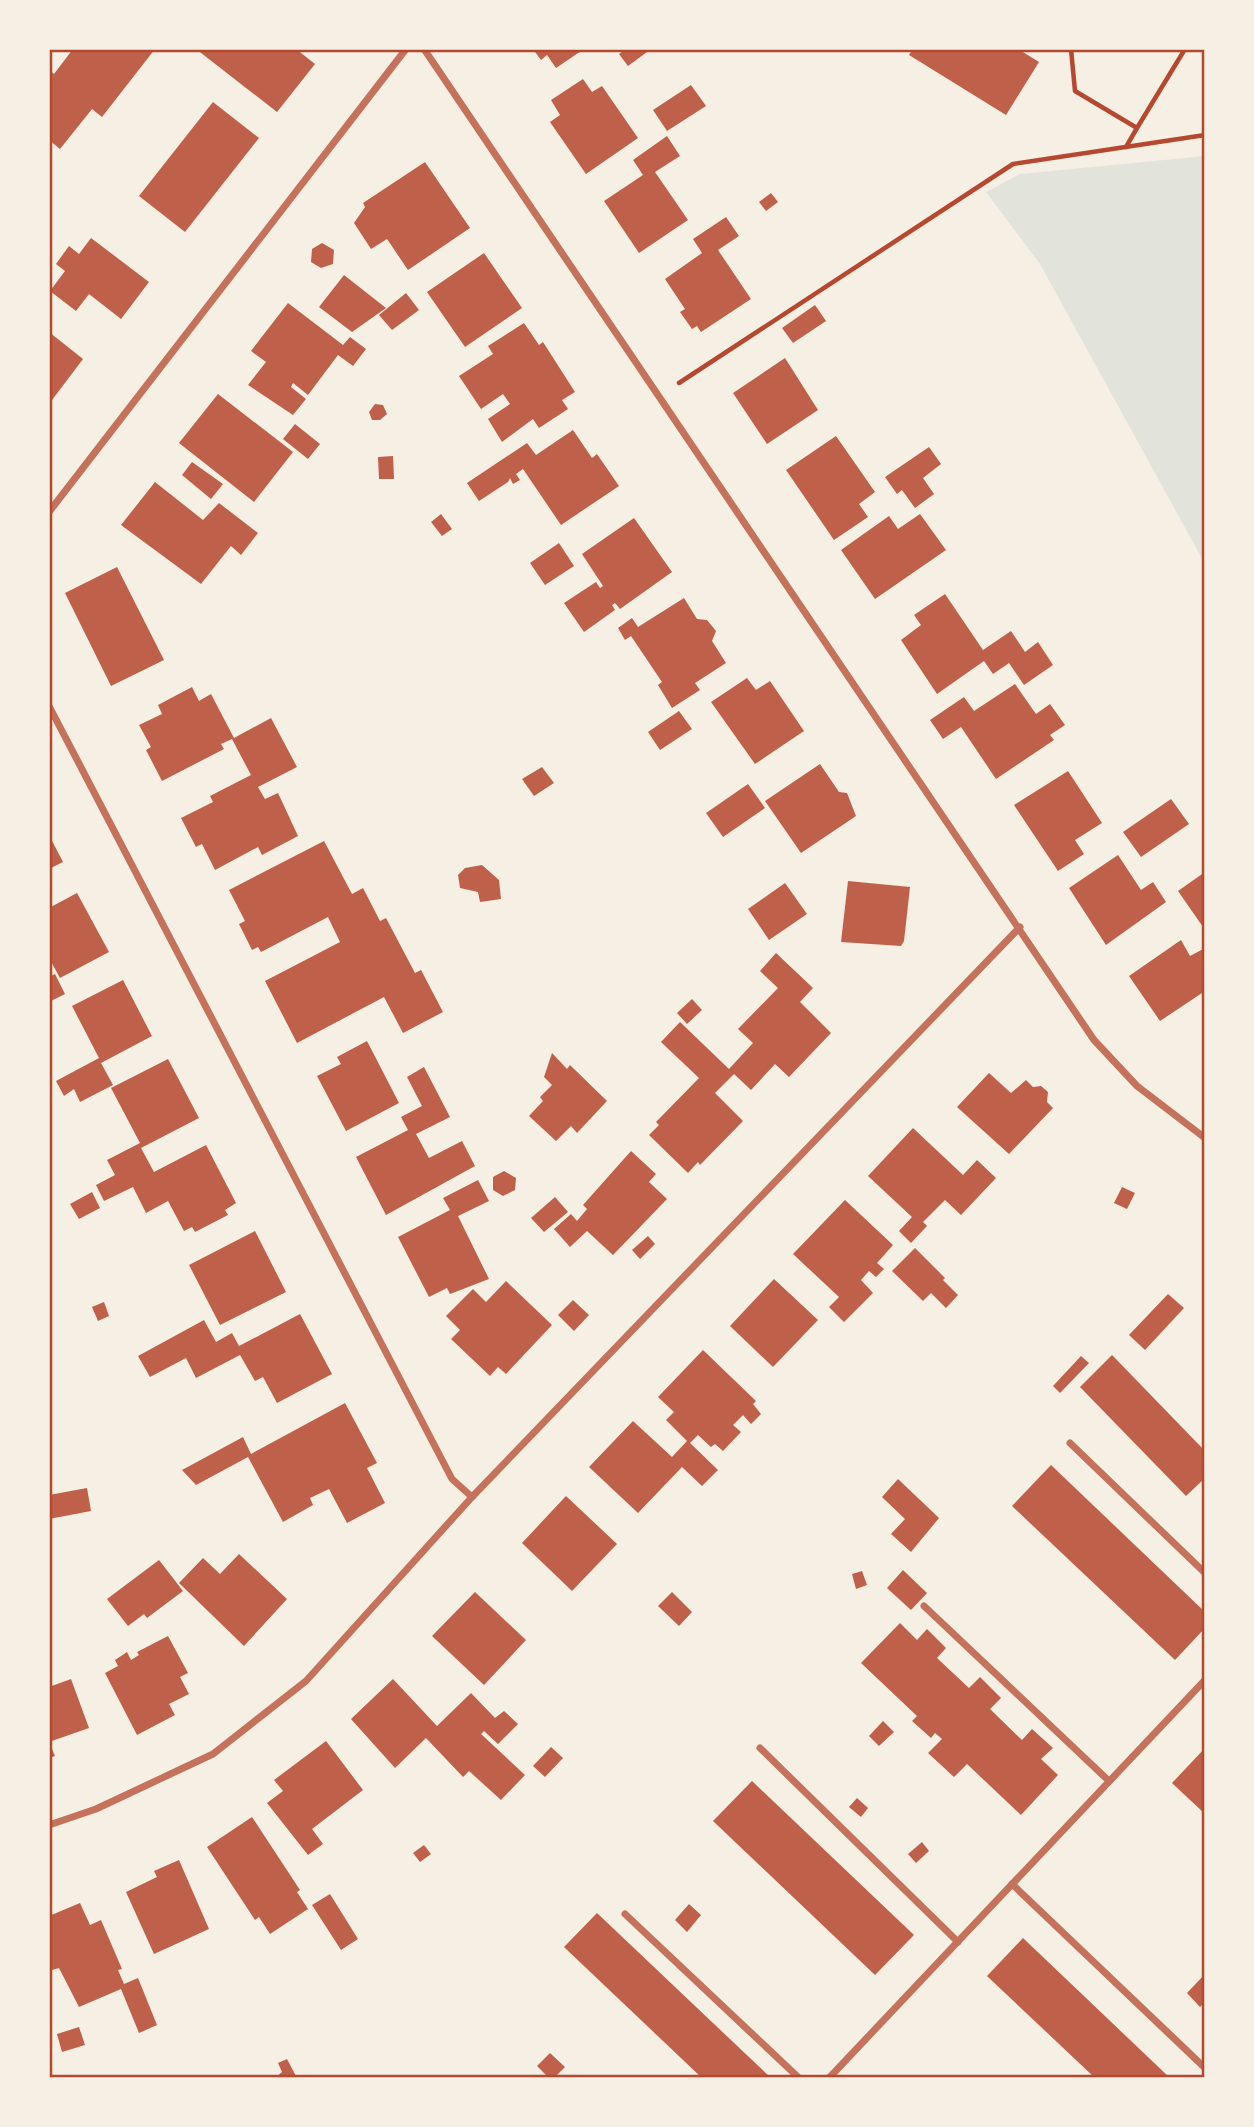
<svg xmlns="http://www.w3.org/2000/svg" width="1254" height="2127" viewBox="0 0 1254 2127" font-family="'Titillium Web',sans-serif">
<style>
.green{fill:#e2e4dc}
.building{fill:#bf614a}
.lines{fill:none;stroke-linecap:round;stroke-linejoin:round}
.path{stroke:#b5482f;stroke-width:4.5}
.minor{stroke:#c5725c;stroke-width:7}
.neatline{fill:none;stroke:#b5482f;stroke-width:2.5}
</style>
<rect width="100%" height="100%" fill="#f6efe4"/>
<polygon class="green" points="1205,156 1205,564 1040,264 986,192 1020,174"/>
<g class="building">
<polygon points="73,49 155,49 102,117 92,109 60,149 49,140 49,70 54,74"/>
<polygon points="196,49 296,49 315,64 277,112"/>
<polygon points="533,49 584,49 556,68 547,55 541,60"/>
<polygon points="626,49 644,49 647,52 628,66 619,54"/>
<polygon points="913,49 1018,49 1039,62 1006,115 909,55"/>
<polygon points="583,79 592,92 602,86 638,138 586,174 550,122 560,115 551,100"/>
<polygon points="691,85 706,106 667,131 653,110"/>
<polygon points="213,102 259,138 185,232 139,196"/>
<polygon points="667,136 680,156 655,172 688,220 639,253 604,201 643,175 633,160"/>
<polygon points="425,162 470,228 408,270 387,239 371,249 354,223 365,207 363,203"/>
<polygon points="771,193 778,202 766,211 759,202"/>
<polygon points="726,217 739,236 718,250 751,299 701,332 697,326 692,329 680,312 685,309 665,279 702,253 693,239"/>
<polygon points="91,238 149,282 121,319 89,294 76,311 50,291 65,271 56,264 69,246 79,254"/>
<polygon points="322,243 334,250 333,264 321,268 311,262 312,249"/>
<polygon points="484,253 522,308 465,347 427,292"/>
<polygon points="344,275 386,308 352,332 319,307"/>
<polygon points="406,293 419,310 392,330 379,315"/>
<polygon points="288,303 343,345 350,337 366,349 353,366 338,355 308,395 293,383 291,387 306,399 293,415 248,385 266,362 251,351"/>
<polygon points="815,305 826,321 793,343 782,328"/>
<polygon points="524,323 539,345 543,342 575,392 562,400 568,409 539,428 533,419 502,442 488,419 510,404 503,394 481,409 459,376 493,354 488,346"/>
<polygon points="49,332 83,359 49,404"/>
<polygon points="785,358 818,410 767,444 733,393"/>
<polygon points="218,394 293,452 254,502 179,443"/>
<polygon points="375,404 383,405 387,414 380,420 372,420 369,412"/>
<polygon points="295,424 320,444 308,459 283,439"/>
<polygon points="573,430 592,458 597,454 619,486 561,525 523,469 516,474 520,480 513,484 510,478 508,482 479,501 467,483 527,443 536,455"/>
<polygon points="836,436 875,492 859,504 868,517 834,540 786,470"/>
<polygon points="929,447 941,464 923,478 934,494 915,508 902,490 897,494 885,477"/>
<polygon points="393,456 394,479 379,479 378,457"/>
<polygon points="192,462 223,484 211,499 182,475"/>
<polygon points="155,482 203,520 219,503 258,533 241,555 231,546 201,584 121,525"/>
<polygon points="441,514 452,529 442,536 431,522"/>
<polygon points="920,514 946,550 875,599 841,550 889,516 898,529"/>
<polygon points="634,518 672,572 620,609 615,603 612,605 615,610 584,632 564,603 596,582 600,588 603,586 582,554"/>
<polygon points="559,543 574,566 545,585 530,563"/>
<polygon points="117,567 164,660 111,686 65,593"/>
<polygon points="945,594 983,650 1011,631 1025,652 1038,642 1053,665 1024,685 1009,663 993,674 984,661 937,694 901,640 921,625 914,615"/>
<polygon points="684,598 697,619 707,620 716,631 712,641 726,663 695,683 700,690 672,708 658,685 662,682 631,636 625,640 618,628 632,618 638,627"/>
<polygon points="747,678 756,690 770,681 804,731 755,764 711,702"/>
<polygon points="1015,684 1036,714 1050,704 1065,725 1050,735 1054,740 996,779 961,727 943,739 930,720 964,697 974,711"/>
<polygon points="192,687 199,701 211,694 234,738 271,718 297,767 258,787 265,799 278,793 298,836 262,855 258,847 215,870 202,844 196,847 181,818 213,802 210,796 251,775 232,739 221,744 224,749 162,781 146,750 151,747 139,725 162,714 158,705"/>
<polygon points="679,711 692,729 660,750 648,732"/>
<polygon points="820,764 839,792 847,793 856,816 801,853 765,801"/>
<polygon points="542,767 554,783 534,796 522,779"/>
<polygon points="1068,771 1102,823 1075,840 1084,854 1058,871 1014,805"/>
<polygon points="748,784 765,808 723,837 706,813"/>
<polygon points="1171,799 1189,824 1141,857 1123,832"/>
<polygon points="49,835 63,862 49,869"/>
<polygon points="324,841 352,894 363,888 380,921 386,918 415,973 421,970 443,1012 403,1033 384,997 297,1043 265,981 340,942 328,917 261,952 258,947 252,950 239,924 245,921 229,890"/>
<polygon points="1118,855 1141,890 1153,882 1166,902 1106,945 1069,888"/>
<polygon points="482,865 499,880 501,899 480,902 478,892 460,888 458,875 465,868"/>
<polygon points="1205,872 1205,926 1203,927 1178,891"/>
<polygon points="848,881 910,887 904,941 901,946 841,942"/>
<polygon points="785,883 807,914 769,940 748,909"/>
<polygon points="77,893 109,952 60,978 49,958 49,908"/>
<polygon points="1181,940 1190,956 1205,948 1205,991 1160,1021 1129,976"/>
<polygon points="776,953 813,988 800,1002 831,1033 789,1077 775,1064 751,1090 734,1074 715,1093 743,1121 700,1165 698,1162 688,1173 649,1135 659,1125 656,1122 699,1078 661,1042 680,1022 729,1069 753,1043 738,1029 778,988 760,971"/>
<polygon points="55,974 65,994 49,1002 49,977"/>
<polygon points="123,980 152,1036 101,1063 113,1085 80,1102 74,1089 64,1096 56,1081 99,1058 72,1006"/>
<polygon points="692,999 702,1010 687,1024 677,1013"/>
<polygon points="367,1041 399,1103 346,1131 317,1076 341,1064 337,1057"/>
<polygon points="552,1053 567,1069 570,1065 607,1101 577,1133 571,1126 556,1141 529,1116 543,1101 540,1097 552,1085 544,1077"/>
<polygon points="168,1059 199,1118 141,1148 154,1172 206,1145 236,1203 225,1210 228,1215 195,1232 192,1227 184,1231 168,1201 146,1213 133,1187 104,1201 96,1185 115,1175 107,1160 140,1143 111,1088"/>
<polygon points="424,1067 450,1117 416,1134 429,1158 462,1141 475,1166 386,1215 356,1157 408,1130 401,1117 422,1106 407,1077"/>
<polygon points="989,1073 1011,1093 1026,1080 1033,1087 1041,1086 1048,1092 1047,1102 1053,1108 1009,1154 957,1107"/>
<polygon points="913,1128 963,1175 977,1160 996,1178 961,1215 945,1200 923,1222 927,1226 911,1243 899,1231 912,1217 868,1176"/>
<polygon points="631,1151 656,1174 649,1182 667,1199 613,1255 587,1231 570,1247 554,1229 571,1214 577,1221 587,1209 583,1205"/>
<polygon points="504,1171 516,1178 515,1190 503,1196 493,1190 493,1177"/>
<polygon points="478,1180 489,1201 458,1216 489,1279 450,1294 447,1288 429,1297 398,1237 450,1210 443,1198"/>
<polygon points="1122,1187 1135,1193 1127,1209 1114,1203"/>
<polygon points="92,1192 100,1208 79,1219 70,1204"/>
<polygon points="555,1197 568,1212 544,1232 531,1218"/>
<polygon points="845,1200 893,1245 877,1263 884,1269 876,1277 869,1271 861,1280 873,1293 844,1322 829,1307 839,1297 793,1254"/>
<polygon points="255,1231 286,1292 220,1325 189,1265"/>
<polygon points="648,1236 655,1244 640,1259 632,1250"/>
<polygon points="915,1248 945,1278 943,1280 958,1295 946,1308 931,1293 923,1301 892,1271"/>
<polygon points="774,1279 818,1320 773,1367 730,1326"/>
<polygon points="506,1281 552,1325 506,1374 498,1367 490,1376 451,1339 460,1330 446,1316 473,1289 486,1302"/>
<polygon points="1168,1294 1184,1308 1145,1350 1129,1335"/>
<polygon points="573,1300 589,1315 574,1331 558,1315"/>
<polygon points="104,1302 109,1316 98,1321 92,1307"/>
<polygon points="300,1314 332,1374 277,1403 263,1377 255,1381 240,1355 196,1378 186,1358 150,1377 138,1356 204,1320 216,1342 232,1333 239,1346"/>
<polygon points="703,1350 756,1401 753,1404 761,1414 751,1424 743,1415 733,1425 741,1432 723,1451 715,1444 711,1447 698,1435 690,1443 718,1470 702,1486 682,1467 638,1513 589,1467 633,1421 672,1457 687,1441 666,1420 674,1412 658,1397"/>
<polygon points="1112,1355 1205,1451 1205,1478 1186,1496 1080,1387"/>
<polygon points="1081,1356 1089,1363 1060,1393 1053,1386"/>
<polygon points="345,1403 377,1463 367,1468 385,1503 347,1523 329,1489 310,1498 313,1505 283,1522 248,1457 196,1485 182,1470 243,1437 251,1454"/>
<polygon points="1051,1465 1205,1612 1205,1628 1175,1660 1012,1506"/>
<polygon points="898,1479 939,1518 911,1552 891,1534 905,1519 882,1497"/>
<polygon points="87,1488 91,1511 49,1519 49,1495"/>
<polygon points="566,1496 617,1544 572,1591 522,1543"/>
<polygon points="239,1554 287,1599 244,1646 179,1583 203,1558 220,1574"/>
<polygon points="159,1560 183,1591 147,1618 144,1614 128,1626 107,1599"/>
<polygon points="903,1570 927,1593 911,1610 887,1588"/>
<polygon points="862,1571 867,1585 856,1589 852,1574"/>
<polygon points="475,1592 526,1640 484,1685 432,1636"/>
<polygon points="672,1592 692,1612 679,1626 658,1606"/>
<polygon points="900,1623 917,1640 927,1629 946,1648 937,1658 969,1688 980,1677 1001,1698 990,1709 1022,1740 1032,1729 1053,1748 1041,1759 1058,1775 1021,1815 967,1764 954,1777 928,1753 942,1739 935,1733 931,1738 912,1721 917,1716 861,1663"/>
<polygon points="168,1636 188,1673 180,1677 189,1694 169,1704 175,1715 137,1735 105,1673 118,1666 115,1660 127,1652 131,1660 139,1655 137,1652"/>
<polygon points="71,1679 89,1728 49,1742 55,1756 49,1758 49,1687"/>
<polygon points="393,1679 437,1726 471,1693 495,1718 504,1711 518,1724 498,1744 484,1731 481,1734 525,1775 501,1800 469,1771 463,1777 426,1738 395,1768 351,1719"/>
<polygon points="883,1721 894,1732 879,1746 869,1736"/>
<polygon points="326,1741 363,1790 312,1829 323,1844 308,1855 267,1803 283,1791 274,1780"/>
<polygon points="551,1747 563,1758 545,1777 533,1766"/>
<polygon points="1205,1748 1205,1814 1172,1783"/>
<polygon points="752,1781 914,1935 875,1975 713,1821"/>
<polygon points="857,1798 868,1808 861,1817 849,1807"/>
<polygon points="252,1817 300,1890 297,1892 308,1909 270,1934 259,1917 255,1920 207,1847"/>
<polygon points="922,1842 929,1851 916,1863 908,1854"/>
<polygon points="424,1845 431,1854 420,1862 413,1853"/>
<polygon points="179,1860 209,1929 154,1954 126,1892 157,1877 154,1871"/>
<polygon points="330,1894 358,1939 341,1950 312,1905"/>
<polygon points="80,1903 90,1925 101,1920 122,1969 118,1970 124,1984 138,1978 157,2025 139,2033 121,1989 79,2007 59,1968 52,1970 49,1963 49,1916"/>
<polygon points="689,1904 701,1915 687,1932 675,1920"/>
<polygon points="597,1913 771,2078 702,2078 564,1947"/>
<polygon points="1023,1938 1170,2078 1095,2078 987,1976"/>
<polygon points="1205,1974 1205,2002 1200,2007 1187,1993"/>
<polygon points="79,2027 85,2045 62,2052 57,2034"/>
<polygon points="550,2053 565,2067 554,2078 549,2078 537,2066"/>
<polygon points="287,2059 297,2078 275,2078 282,2072 278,2063"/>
</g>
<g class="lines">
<g class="path">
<polyline points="1071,49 1075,91 1137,128 1185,49"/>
<polyline points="1126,147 1137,128"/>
<polyline points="679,383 1013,164 1205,135"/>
</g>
<g class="minor">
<polyline points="424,49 1094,1040 1137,1086 1205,1138"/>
<polyline points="49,512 406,49"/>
<polyline points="49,706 452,1479 472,1497"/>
<polyline points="1070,1443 1205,1573"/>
<polyline points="924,1606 1109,1781"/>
<polyline points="760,1748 958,1942"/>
<polyline points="49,1825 96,1809 213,1754 306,1681 472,1497 1020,927"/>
<polyline points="1012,1884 1205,2068"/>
<polyline points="625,1914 799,2078"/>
<polyline points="829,2078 1205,1680"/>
</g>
</g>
<rect width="1254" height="2127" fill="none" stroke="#f6efe4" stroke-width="102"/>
<rect x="51" y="51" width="1152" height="2025" class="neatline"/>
</svg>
